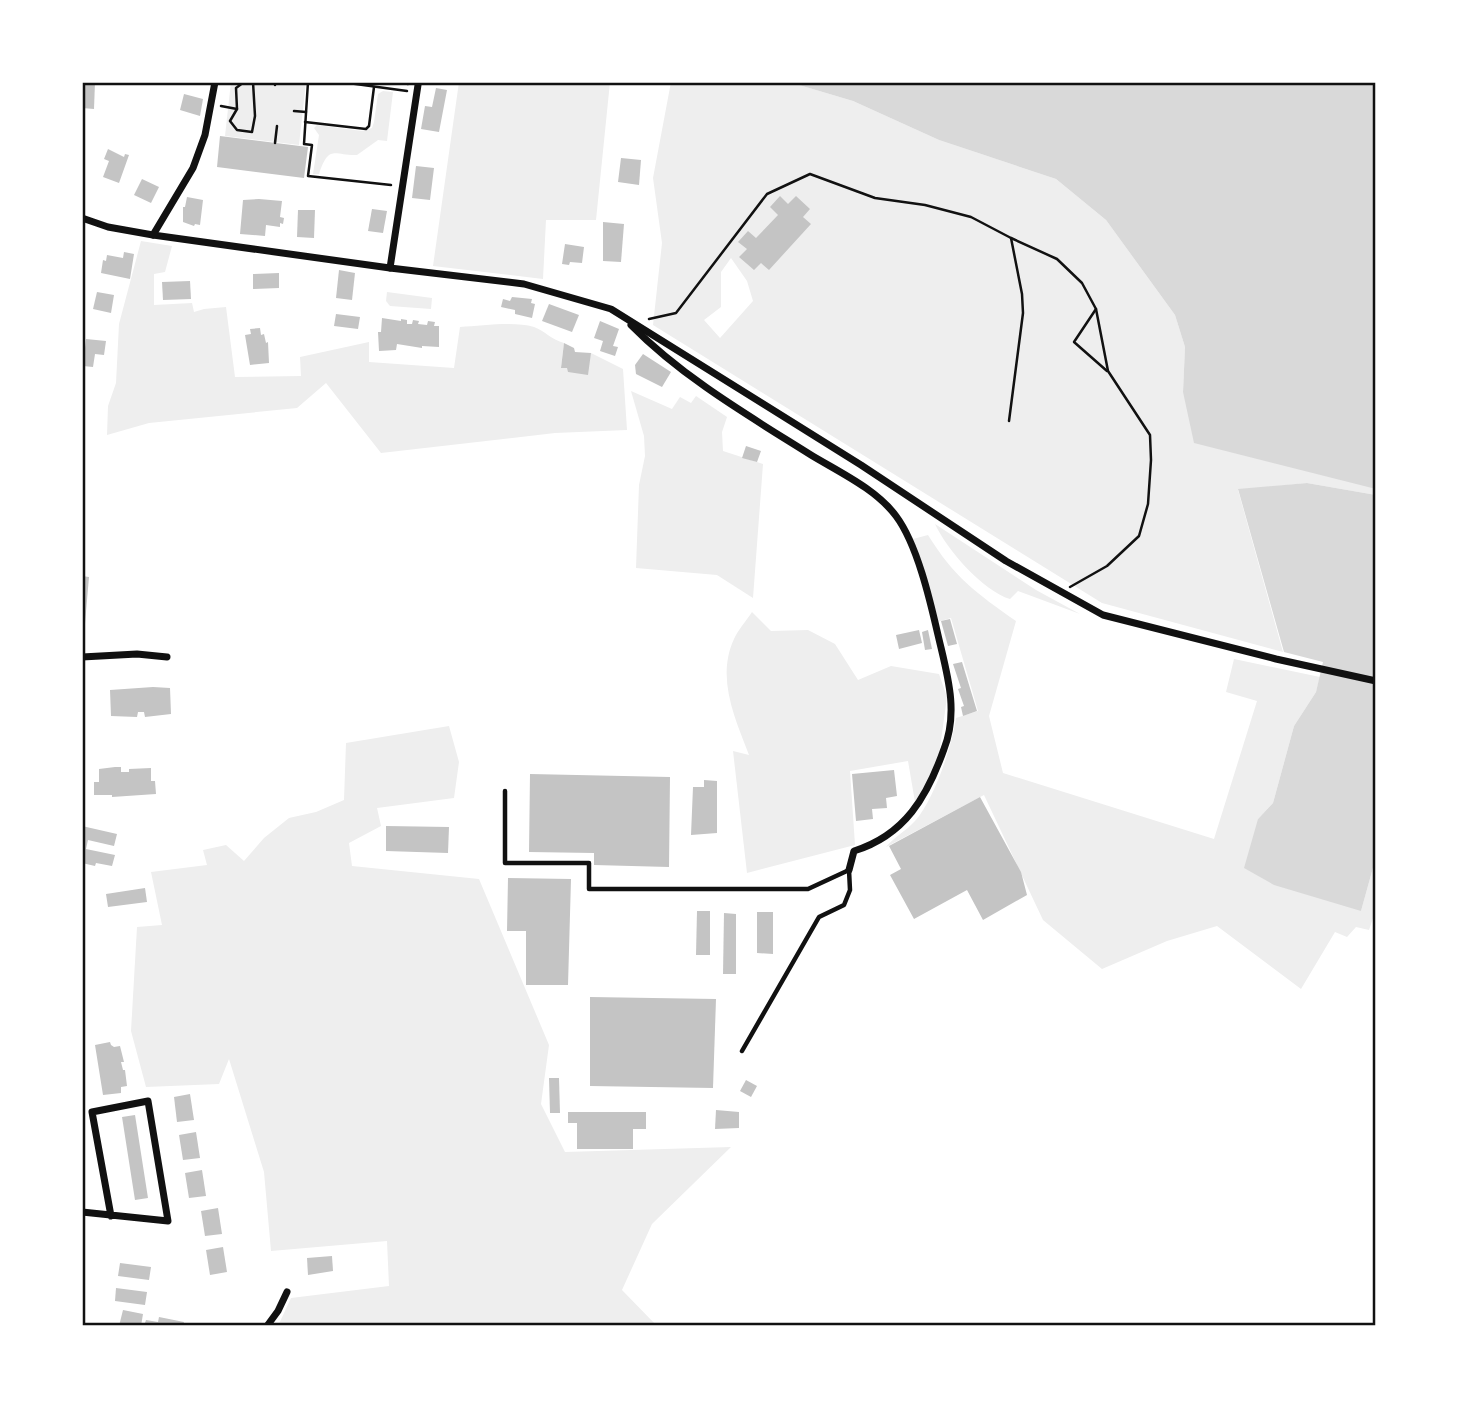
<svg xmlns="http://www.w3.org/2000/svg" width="1458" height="1408" viewBox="0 0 1458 1408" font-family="'Public Sans',sans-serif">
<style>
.green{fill:#eee;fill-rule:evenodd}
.water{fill:#d9d9d9}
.building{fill:#c4c4c4}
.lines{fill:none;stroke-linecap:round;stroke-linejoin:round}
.path{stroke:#111;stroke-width:2.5}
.service{stroke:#111;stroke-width:4.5}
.minor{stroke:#111;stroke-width:7}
.neatline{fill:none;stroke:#111;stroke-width:2.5}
</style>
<rect width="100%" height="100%" fill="#fff"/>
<g class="green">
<polygon points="231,82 306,82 299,145 225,136"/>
<polygon points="459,82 610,82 596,220 546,220 543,279 433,266"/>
<path d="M671,82h118l64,19 86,39 117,39 50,41 69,95 10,32 -2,45 193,97v6l-69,-12 -69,7 45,162 -181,-49 -449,-278 9,-82 -9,-65zM731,258l16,23 6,20 -33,37 -16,-18 17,-13v-35z"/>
<path d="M383,91l10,1 -6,49 -9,-1 -21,15c-22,1 -28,-12 -38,19h-6l6,-39 -5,-7 3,-3 45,6 10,-3 2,-6 4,-28z"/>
<path d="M141,241l31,5 -7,26 -11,2v31l38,-2 2,9 10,-3 22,-2 9,70 66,-1 -1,-19 69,-15v20l85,6 6,-41c22,-1 54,-6 74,0 11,4 18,13 30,16l-3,24 6,1 24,-15 32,16 4,61 -72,3 -174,20 -55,-70 -29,25 -148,15 -42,12 1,-29 8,-23 3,-59z"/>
<polygon points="387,292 432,298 431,309 390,306 386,301"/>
<polygon points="631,391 672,409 680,397 691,403 696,396 727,417 722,432 723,451 763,464 753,598 717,575 636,568 639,485 645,456 644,436"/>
<path d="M935,524l101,66 44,24 -62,-23 -8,8c-27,-8 -63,-49 -75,-75z"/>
<path d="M928,535c26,42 48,58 88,86l-27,95 14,57 211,66 43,-138 -31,-9 8,-33 86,18 -4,15 -22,34 -21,77 -15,16 103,92 15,-54v52l-7,21 -13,-3 -9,10 -12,-5 -34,57 -84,-63 -50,15 -65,28 -59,-49 -59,-125 -98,52c8,-10 20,-16 29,-26 19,-21 37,-75 41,-103l22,-7 -27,-93 -14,4 -24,-83z"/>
<path d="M752,612l19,19 37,-1 27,14 23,36 33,-14 48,8 8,23 -8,58 -8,21 -16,26 -7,-41 -58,10 5,74 -108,28 -14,-122 16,4c-14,-37 -33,-77 -15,-116 4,-9 12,-18 18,-27z"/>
<polygon points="449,726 459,762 454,798 377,808 381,826 349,843 352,866 479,879 549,1045 541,1104 565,1152 731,1147 652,1224 622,1290 657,1326 278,1326 291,1298 389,1286 387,1241 271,1251 264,1172 229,1059 219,1084 146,1087 131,1031 137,927 162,925 151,872 207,865 203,850 226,845 244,861 264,838 289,818 316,812 344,800 346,743"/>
</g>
<g class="water">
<polygon points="789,82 1376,82 1376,489 1194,443 1183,392 1185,347 1175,315 1106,220 1056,179 939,140 853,101"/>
<polygon points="1307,483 1376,495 1376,857 1361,911 1274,885 1244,868 1258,819 1273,803 1294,726 1316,692 1323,662 1284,652 1238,489"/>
</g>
<g class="building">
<polygon points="82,82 95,82 94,109 82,108"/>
<polygon points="436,88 447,90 439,132 421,129 425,106 432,107"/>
<polygon points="184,94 203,99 200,116 180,110"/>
<polygon points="220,136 308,147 304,178 217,167"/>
<polygon points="108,149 124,157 125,154 129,155 119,183 103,177 109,161 104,159"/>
<polygon points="621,158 641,160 639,185 618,182"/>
<polygon points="416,166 434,168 430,200 412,198"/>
<polygon points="142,179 159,187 151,203 134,195"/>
<polygon points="780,196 788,204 796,196 810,209 803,217 811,224 769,270 761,263 754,270 739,257 747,249 738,242 748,231 756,238 778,215 770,207"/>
<polygon points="187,197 203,200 200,225 195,224 194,226 183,222 183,207 185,207"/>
<polygon points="259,199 282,201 280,217 284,218 283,224 280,223 280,227 266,225 265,236 240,234 243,200"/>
<polygon points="372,209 387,211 383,233 368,231"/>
<polygon points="298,210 315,210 314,238 297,237"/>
<polygon points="603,222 624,224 621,262 603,261"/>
<polygon points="565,244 584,247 582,263 570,262 569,265 562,264"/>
<polygon points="124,252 134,254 130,279 101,273 103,260 106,261 107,255 123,258"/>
<polygon points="339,270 355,273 352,300 336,298"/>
<polygon points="279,273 279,288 253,289 253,274"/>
<polygon points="190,281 191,299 163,300 162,282"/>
<polygon points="97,292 114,295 111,313 93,309"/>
<polygon points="512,297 532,299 531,303 535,304 532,318 515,314 515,310 501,307 503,299 510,301"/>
<polygon points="549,304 579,315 572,332 542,321"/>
<polygon points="336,314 360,317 358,329 334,326"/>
<polygon points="382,318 401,321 401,319 407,320 407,324 412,324 413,320 419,321 418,324 427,325 428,321 435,322 434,326 439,326 439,347 422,346 422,348 397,344 396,350 379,351 378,332 381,332"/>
<polygon points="600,321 619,329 613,346 618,347 615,356 600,351 603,341 594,338"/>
<polygon points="260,328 261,335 264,334 266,343 268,342 269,363 250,365 245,335 251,334 250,329"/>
<polygon points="86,339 106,341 104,355 95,354 93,367 83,366"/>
<polygon points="564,343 574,348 575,352 591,353 588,375 568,372 567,368 561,368"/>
<polygon points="643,354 671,372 662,387 636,374 635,365"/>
<polygon points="746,446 761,451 757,462 742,458"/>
<polygon points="82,576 89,577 84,635 82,635"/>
<polygon points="950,619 957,644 948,646 941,621"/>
<polygon points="919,630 922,643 899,649 896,635"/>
<polygon points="928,630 932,649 925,650 922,632"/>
<polygon points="962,662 977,711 963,716 961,707 964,706 958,689 961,688 953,664"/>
<polygon points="153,687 170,688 171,714 145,717 144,712 138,712 137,717 111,716 110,690"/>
<polygon points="115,767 121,767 121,772 129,772 129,769 151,768 151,781 155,781 156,794 112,797 112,795 94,795 94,782 99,782 99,769"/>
<polygon points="894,770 897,796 886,798 887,808 872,809 873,819 856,821 852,774"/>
<polygon points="530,774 670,777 669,867 594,865 594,853 529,852"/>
<polygon points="704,780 717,781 717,833 691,835 693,787 704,787"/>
<polygon points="980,797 1021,872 1027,895 983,920 967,890 914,919 890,875 901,869 889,846"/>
<polygon points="82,826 117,834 114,846 88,840 86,849 115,855 112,866 96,863 95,866 82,863"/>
<polygon points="386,826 449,827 448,853 386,851"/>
<polygon points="508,878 571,879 568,985 526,985 526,931 507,931"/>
<polygon points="145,888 147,902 108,907 106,894"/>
<polygon points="697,911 710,911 710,955 696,955"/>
<polygon points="757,912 773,912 773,954 757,953"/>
<polygon points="724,913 736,914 736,974 723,974"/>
<polygon points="590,997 716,999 713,1088 590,1086"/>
<polygon points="110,1042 111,1045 114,1047 120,1046 124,1062 121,1062 123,1070 125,1070 127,1086 121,1087 121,1093 103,1095 95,1045"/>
<polygon points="549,1078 559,1078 560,1113 550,1113"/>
<polygon points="746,1080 757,1086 751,1097 740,1091"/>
<polygon points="190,1094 194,1120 177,1122 174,1097"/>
<polygon points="716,1110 739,1112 739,1128 715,1129"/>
<polygon points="568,1112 646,1112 646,1129 633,1129 633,1149 577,1149 577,1123 568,1123"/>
<polygon points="135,1115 148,1198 135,1200 122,1117"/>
<polygon points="196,1132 200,1158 183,1160 179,1135"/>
<polygon points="202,1170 206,1196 189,1198 185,1173"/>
<polygon points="218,1208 222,1234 205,1236 201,1211"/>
<polygon points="223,1247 227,1272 210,1275 206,1250"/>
<polygon points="332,1256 333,1271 308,1275 307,1258"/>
<polygon points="120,1263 151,1267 149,1280 118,1276"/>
<polygon points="116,1288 147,1292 145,1305 115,1301"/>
<polygon points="123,1310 143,1314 141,1326 119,1326"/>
<polygon points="159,1317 184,1322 183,1326 144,1326 146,1320 158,1322"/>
</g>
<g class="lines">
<g class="path">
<polyline points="244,82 236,88 237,109 230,121 237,130 252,132 255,116 253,82"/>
<polyline points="275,82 275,85"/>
<polyline points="308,82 304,144 312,145 308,176 391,185"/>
<polyline points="341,82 407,91"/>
<polyline points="399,82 408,84"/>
<polyline points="221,106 237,109"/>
<polyline points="294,111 306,112"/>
<polyline points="305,122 366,129 369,126 374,87"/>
<polyline points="275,143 277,126"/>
<polyline points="1011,238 1057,259 1082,283 1096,309 1108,371 1150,435 1151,460 1148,504 1139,536 1107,566 1070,587"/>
<polyline points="1096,309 1074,342 1107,371"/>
<polyline points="649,319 676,313 767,194 810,174 875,198 925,205 971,217 1011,238 1022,294 1023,313 1009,421"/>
</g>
<polyline class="service" points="505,791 505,863 589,863 589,889 808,889 849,870 850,890 844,905 819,917 742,1051"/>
<g class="minor">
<polyline points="82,218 108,227 153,235 390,268 524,284 611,309 861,465 1006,561 1103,615 1276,659 1376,681"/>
<polyline points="153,235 193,168 205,135 215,82"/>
<polyline points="390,268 418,85"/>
<path d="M631,325c51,52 118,91 180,130 28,17 65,34 85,61 21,28 34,84 42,119 9,39 21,76 6,114 -17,48 -39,86 -90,102l-5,19"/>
<polyline points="82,657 137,654 167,657"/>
<polyline points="82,1212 168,1221 148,1101 92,1112 111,1216"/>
<polyline points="267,1326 278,1311 287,1292"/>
</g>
</g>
<rect width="1458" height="1408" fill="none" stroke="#ffffff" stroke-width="168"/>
<rect x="84" y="84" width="1290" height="1240" class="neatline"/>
</svg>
